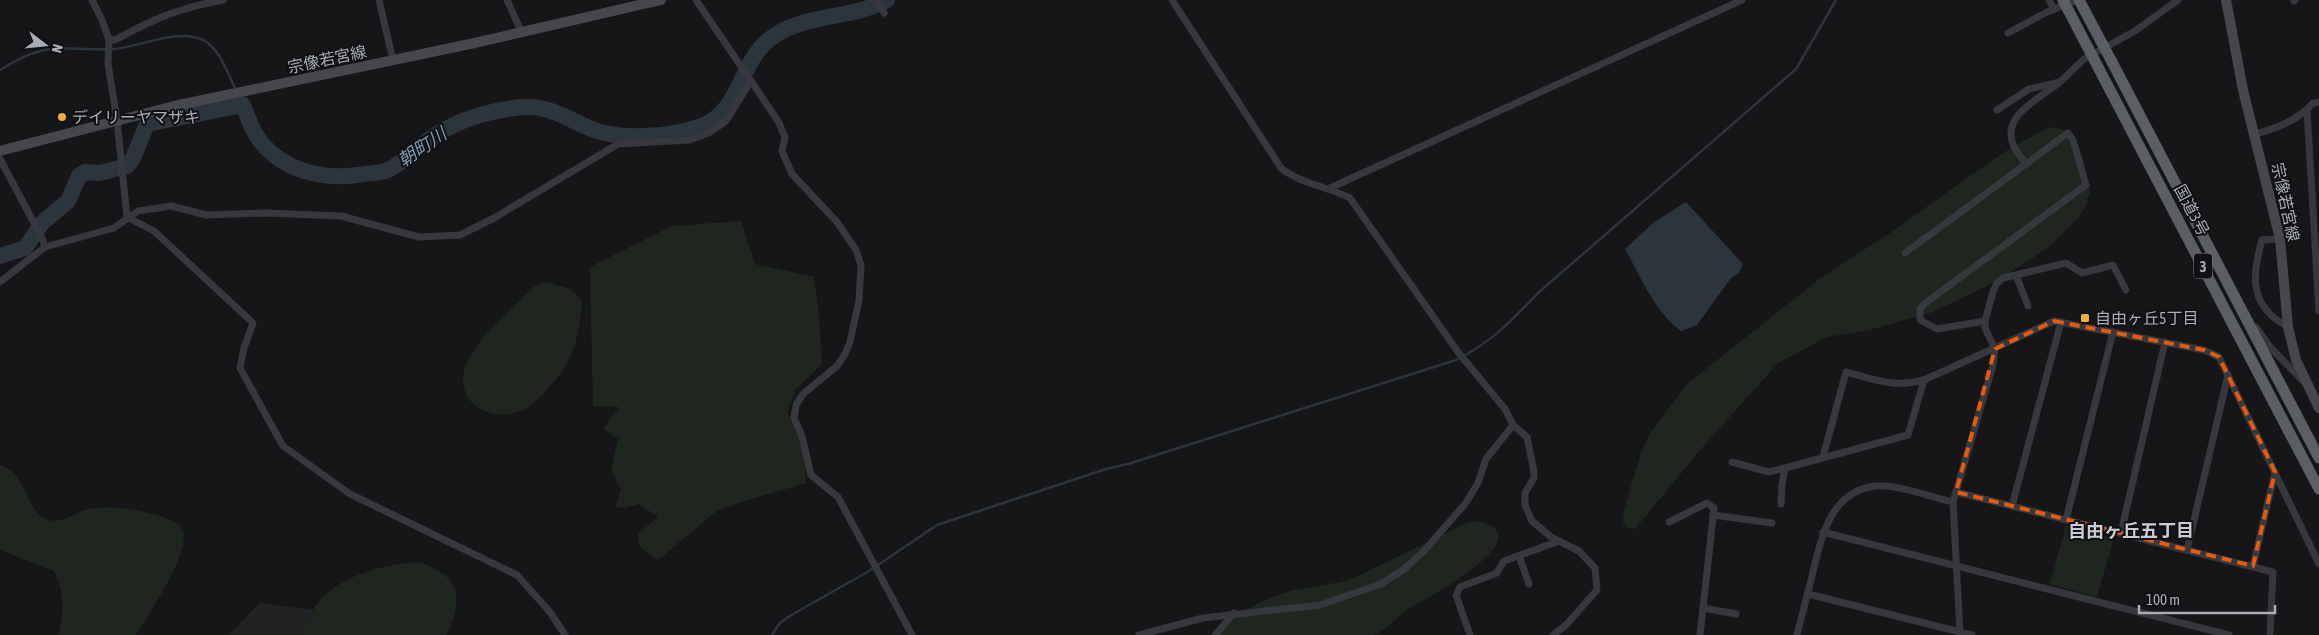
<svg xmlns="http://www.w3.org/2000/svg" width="2319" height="635" viewBox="0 0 2319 635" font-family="'Asap Condensed','Noto Sans JP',sans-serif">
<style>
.built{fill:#222225}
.green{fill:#1e261f}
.water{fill:#2c353c}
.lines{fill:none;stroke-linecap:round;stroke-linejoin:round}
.stream{stroke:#2c353c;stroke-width:2.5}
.river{stroke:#2c353c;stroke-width:16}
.minor{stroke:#37383d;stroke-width:7}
.secondary{stroke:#45474d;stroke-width:10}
.trunk{stroke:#5b5e65;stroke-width:11}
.trunk-bridge{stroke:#5b5e65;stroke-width:11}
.marked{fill:none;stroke:#e8590c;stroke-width:4;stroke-dasharray:10 6;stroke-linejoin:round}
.poi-dot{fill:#f2b134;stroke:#111113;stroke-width:2}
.labels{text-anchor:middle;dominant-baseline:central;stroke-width:4;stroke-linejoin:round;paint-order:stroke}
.shield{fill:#111113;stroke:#7b7e86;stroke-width:1}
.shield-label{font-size:15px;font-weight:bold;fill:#a8adb8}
.street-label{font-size:16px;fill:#a8adb8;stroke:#111113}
.poi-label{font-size:16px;fill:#a8adb8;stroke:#111113;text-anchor:start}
.water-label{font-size:18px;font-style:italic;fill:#7f9bb3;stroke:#111113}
.neighbourhood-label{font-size:18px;font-weight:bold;fill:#c9ccd4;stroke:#111113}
</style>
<rect width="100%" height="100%" fill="#161618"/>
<polygon class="built" points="259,603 352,614 393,635 229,635"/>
<g class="green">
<polygon points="2054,127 2071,132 2083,158 2090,192 2085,208 2077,219 2048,248 1995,282 1933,312 1869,330 1827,337 1778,363 1702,448 1635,529 1626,528 1623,523 1624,510 1641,453 1651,431 1688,383 1822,277 1890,233 2001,154 2043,130"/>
<polygon points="741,221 755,264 814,277 819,315 822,364 796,389 787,412 804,443 806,483 748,500 717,511 658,560 639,546 638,534 658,517 639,504 626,508 616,507 621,489 611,471 618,439 603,429 619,407 593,406 590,267 672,226"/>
<path d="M547,282l23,7 11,10c2,19 -5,46 -13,63 -6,11 -32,43 -44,48 -42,16 -78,-15 -52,-57 15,-24 43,-47 63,-67z"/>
<path d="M0,465c5,2 12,6 16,10 10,13 15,40 33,45 13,4 27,-8 40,-11 20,-4 40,0 60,4 11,3 27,6 33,16 12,18 -35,89 -46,106h-77c4,-26 7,-39 -5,-64l-54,-21z"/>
<path d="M1476,521c71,13 -47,76 -66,87 -9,6 -28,25 -36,27 -12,0 -29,0 -42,0 -38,0 -76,0 -114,0l5,-13 44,-23 26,-9 48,-8 21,-8 102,-50z"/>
<polygon points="2066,525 2114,538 2097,597 2050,584"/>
<path d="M420,562c42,16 43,35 27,73h-139l-2,-3c6,-51 72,-68 114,-70z"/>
</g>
<path class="water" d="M1686,202l57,62 -4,9 -8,5 -34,47 -16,6c-27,-20 -40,-54 -56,-82l29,-27z"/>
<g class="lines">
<g class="stream">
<path d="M0,70c12,-7 24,-15 37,-18 25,-7 51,-1 76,-3 28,-2 63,-21 90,-9 17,8 25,35 33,50"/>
<polyline points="238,95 243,105"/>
<path d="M772,635l7,-11 9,-7 81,-46 68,-46 169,-56 22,-5 328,-104c36,-18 54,-38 82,-67l258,-224 40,-69"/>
</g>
<path class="river" d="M0,256l25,-8 18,-26 25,-21 11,-25 6,-4 14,1 28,-7 6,-8 14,-34 96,-19c5,13 9,26 18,37 22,28 61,38 96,33 10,-2 24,-1 33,-6 18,-10 32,-26 49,-36 24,-15 55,-23 83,-26 26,-2 44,11 67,21 29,13 83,9 112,-2 37,-13 38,-57 63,-82 33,-32 85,-23 123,-44"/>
<g class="minor">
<polyline points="92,0 102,20 109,40 108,64 117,120 127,217"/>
<polyline points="379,0 393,60"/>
<polyline points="507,0 522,33"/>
<polyline points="696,0 778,121 785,137 782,151 792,174 837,222 856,250 861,265 859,300 850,342 845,354 837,366 803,394 796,405 794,418 802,436 811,475 838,497 912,635"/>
<polyline points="876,0 884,13"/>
<path d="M1172,0l109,168c18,15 47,19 69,30l108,154 47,57 8,16 14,12 7,35v6l-9,15v12l7,16 19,16 28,14 16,17 2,22 -31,35 -13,10"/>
<polyline points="2049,0 2054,9"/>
<polyline points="2294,1 2295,0"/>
<polyline points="2008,33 2047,12 2078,0"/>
<path d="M109,40h6c38,-21 64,-32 108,-40"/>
<polyline points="1997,110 2029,89 2060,82 2084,59 2135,31 2178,0"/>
<polyline points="2307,110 2319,311"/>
<path d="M2255,134c20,-5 45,-15 58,-31l6,-1"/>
<polyline points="0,159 42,238 45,247"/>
<polyline points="1330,188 1742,0"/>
<polyline points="127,217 154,231 253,323 244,348 240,368 283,446 350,494 517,575 550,612 565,635"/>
<path d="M2280,239l-18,1c-11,37 -12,67 26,87"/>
<polyline points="1905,253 2026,164"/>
<polyline points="2016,275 2028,306"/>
<polyline points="0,282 45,247 114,228 138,211 171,206 207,215 265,213 341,216 419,237 460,235 494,218 618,144 689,140 709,133 726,121 751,81"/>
<path d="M1985,321l-48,8 -17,-9v-11l4,-5 162,-119 -13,-45 -5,-7 -42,31c-4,-6 -11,-13 -13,-20 -12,-29 29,-47 47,-62"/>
<polyline points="2256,327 2270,347 2303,381"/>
<path d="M1823,457l23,-85c30,8 47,16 78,8"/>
<polyline points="1732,462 1769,472 1785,468"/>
<polyline points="1956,492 2273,572 2270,635"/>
<polyline points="1781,504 1782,485 1785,468 1908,435 1924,380 2054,321 2204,350 2219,357 2319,564"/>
<polyline points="2012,506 2061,322"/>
<polyline points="1713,515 1772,523"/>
<polyline points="2066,520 2113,332"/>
<polyline points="1669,522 1707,503 1714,508 1700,635"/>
<polyline points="1823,532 2229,635"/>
<polyline points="2121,533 2165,342"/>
<polyline points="2187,550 2228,375"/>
<polyline points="1519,556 1529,584"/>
<polyline points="2253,566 2275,472"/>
<polyline points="1808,594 1972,635"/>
<polyline points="1703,608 1736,614"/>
<polyline points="1960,632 1953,502 1993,365 1995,349 1985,328 1985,321 1993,292 1997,283 2003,278 2066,263 2082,273 2113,265 2126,290"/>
<polyline points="1139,635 1203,618 1320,605 1381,584 1403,570 1423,552 1465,504 1478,483 1486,459 1513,425"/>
<polyline points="1215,635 1234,613"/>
<polyline points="1470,635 1456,595 1460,587 1497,573 1504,561 1559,541"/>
<path d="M1797,635c5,-20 10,-39 15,-59 9,-37 17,-84 63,-90 22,-2 56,11 78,16"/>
</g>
<g class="secondary">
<polyline points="2226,0 2243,90 2280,239 2288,327 2296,360 2319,408"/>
<polyline points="0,151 174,106 470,44 661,0"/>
</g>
<g class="trunk">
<polyline points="2112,62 2319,458"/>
<polyline points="2099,69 2319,489"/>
</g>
<g class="trunk-bridge">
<polyline points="2063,0 2099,69"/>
<polyline points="2079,0 2112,62"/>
</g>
</g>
<path class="marked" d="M2054,321l150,29 15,7 56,115 -22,94 -297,-74 39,-143z"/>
<g class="poi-dot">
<circle cx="62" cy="117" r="5"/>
<rect x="2080" y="313" width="10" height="10" rx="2.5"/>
</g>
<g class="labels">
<rect class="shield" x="2194" y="253.5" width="18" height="25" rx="4"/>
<g class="shield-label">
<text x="2203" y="266">3</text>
</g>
<g class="street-label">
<text transform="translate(327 59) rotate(-12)">宗像若宮線</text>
<text transform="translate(2286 202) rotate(78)">宗像若宮線</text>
<text transform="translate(2192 210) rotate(62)">国道3号</text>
</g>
<g class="poi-label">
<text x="72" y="117">デイリーヤマザキ</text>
<text x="2095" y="318">自由ヶ丘5丁目</text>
</g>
<g class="water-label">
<text transform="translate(422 147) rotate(-34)">朝町川</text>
</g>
<g class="neighbourhood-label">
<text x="2131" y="530">自由ヶ丘五丁目</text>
</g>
</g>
<g transform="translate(45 45) rotate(106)" stroke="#111113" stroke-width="4" paint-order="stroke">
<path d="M0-4L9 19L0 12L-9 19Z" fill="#a8adb8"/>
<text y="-8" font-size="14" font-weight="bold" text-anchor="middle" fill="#a8adb8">N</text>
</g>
<path d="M2139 605v8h136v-8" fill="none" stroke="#a8adb8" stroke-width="2.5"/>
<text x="2146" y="605" font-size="15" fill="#a8adb8" stroke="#111113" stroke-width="4" paint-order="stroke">100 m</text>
</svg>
